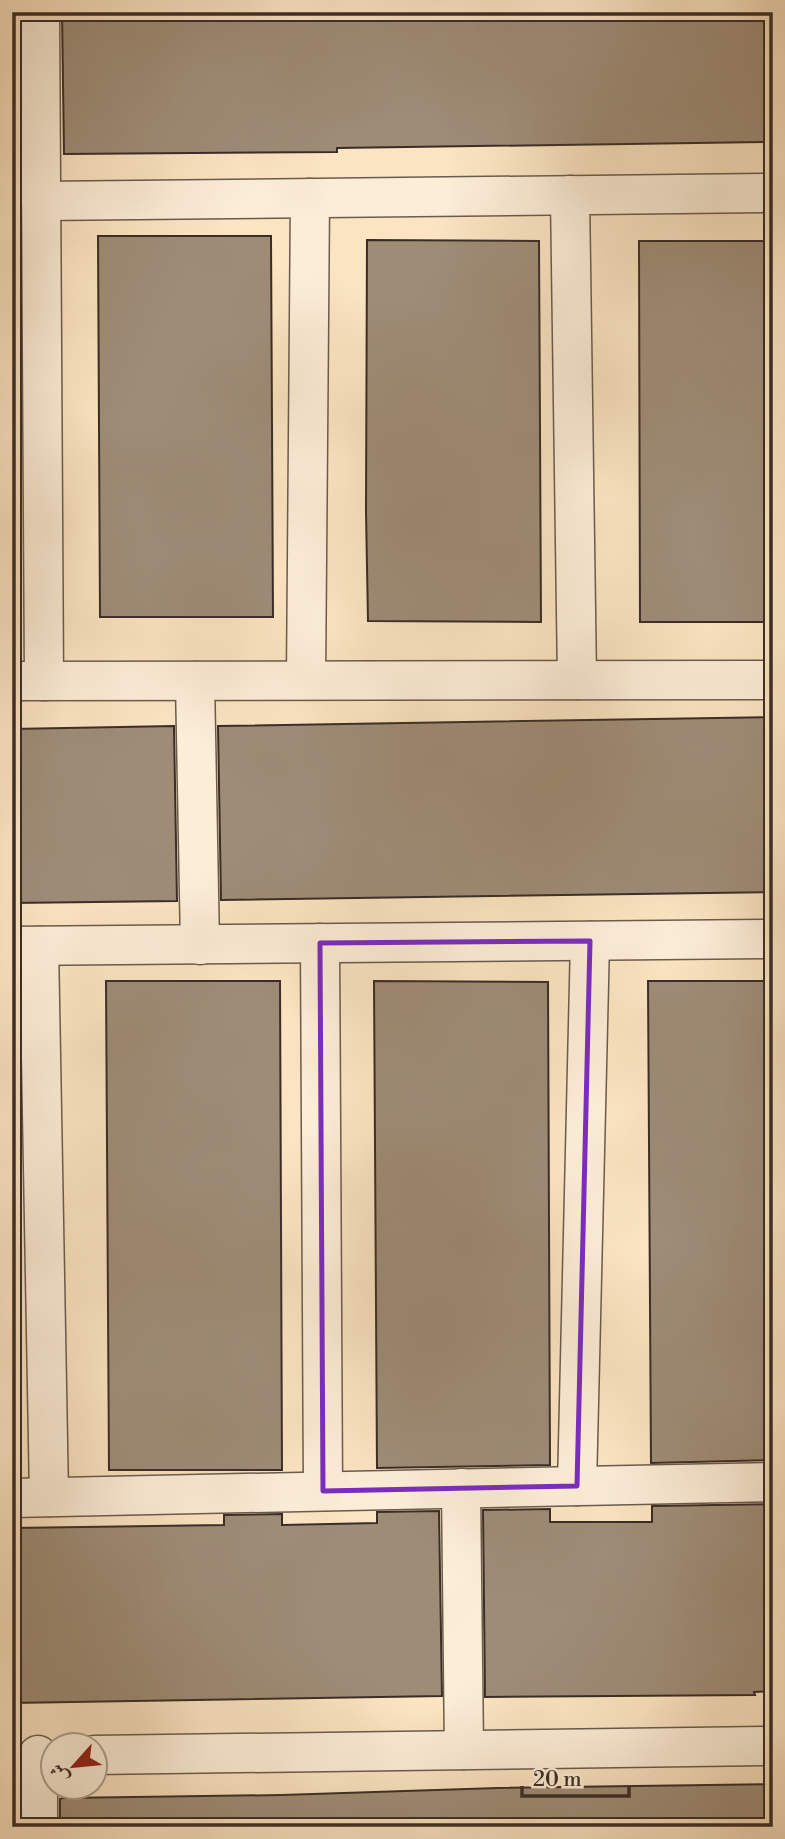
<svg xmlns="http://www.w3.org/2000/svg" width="785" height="1839" viewBox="0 0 785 1839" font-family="'Libre Bodoni',Amiri,serif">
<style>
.building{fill:#9e8c77;stroke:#3a2d26;stroke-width:2}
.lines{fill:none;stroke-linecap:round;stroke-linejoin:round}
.minor-casing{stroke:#6a5b4d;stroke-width:41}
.minor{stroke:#fcedd7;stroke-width:38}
.marked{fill:none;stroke:#7b2cbf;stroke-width:5;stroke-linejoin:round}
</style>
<rect width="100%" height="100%" fill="#fbe4c2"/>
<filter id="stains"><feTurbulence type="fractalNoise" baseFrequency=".00286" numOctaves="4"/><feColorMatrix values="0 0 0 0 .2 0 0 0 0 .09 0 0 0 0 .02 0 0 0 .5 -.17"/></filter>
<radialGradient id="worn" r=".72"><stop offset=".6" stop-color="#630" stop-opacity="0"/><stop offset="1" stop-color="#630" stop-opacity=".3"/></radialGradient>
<g class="building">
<polygon points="62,12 773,12 773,142 337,148 337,152 64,154"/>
<polygon points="98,236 271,236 273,617 100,617"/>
<polygon points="367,240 539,241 541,622 368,621 366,512"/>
<polygon points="639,241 773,241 773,622 640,622"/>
<polygon points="773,717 773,892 221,900 218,726"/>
<polygon points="174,726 177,901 12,903 12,729"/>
<polygon points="106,981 280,981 282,1470 109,1470"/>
<polygon points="374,981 548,982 550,1465 377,1468"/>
<polygon points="648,981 773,981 773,1460 651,1463"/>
<polygon points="773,1504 773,1691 754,1692 755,1695 485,1697 483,1510 550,1509 550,1522 652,1522 652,1506"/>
<polygon points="439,1511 442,1696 12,1703 12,1528 224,1525 224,1515 282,1514 282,1525 377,1523 377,1512"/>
<polygon points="773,1784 773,1827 60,1827 60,1799 63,1798 282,1795 498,1788"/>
</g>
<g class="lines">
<g class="minor-casing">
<g id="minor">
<polyline points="40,12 44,681"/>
<polyline points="570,195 577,680"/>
<polyline points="41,201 773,193"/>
<polyline points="306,680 310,198"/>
<polyline points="12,681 773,680"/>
<polyline points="195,681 200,945"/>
<polyline points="320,943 323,1491"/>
<polyline points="12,946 773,939"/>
<polyline points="39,946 49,1497"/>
<polyline points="577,1486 590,941"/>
<polyline points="461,1488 464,1750"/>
<polyline points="12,1498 773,1482"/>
<polyline points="38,1755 38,1827"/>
<polyline points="94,1755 773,1746"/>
</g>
</g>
<use href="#minor" class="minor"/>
</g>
<path class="marked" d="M590,941l-13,545 -254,5 -3,-548z"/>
<rect width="785" height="1839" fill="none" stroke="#fbe4c2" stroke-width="42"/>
<rect x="14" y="14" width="757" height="1811" fill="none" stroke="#3a2d26" stroke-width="3.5"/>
<rect x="21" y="21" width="743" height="1797" fill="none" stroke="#3a2d26" stroke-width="2"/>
<g transform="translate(74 1766) rotate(243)"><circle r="33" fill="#fcedd7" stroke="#aea090" stroke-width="2"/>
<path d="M0-5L12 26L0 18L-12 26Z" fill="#8f2418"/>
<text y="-10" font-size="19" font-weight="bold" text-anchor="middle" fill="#3a2d26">ش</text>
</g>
<path d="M522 1786v10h107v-10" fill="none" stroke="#3a2d26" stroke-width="3.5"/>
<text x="533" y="1786" font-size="21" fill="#3a2d26" stroke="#fcedd7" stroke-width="5" paint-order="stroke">20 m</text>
<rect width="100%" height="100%" filter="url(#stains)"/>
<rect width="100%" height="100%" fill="url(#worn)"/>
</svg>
